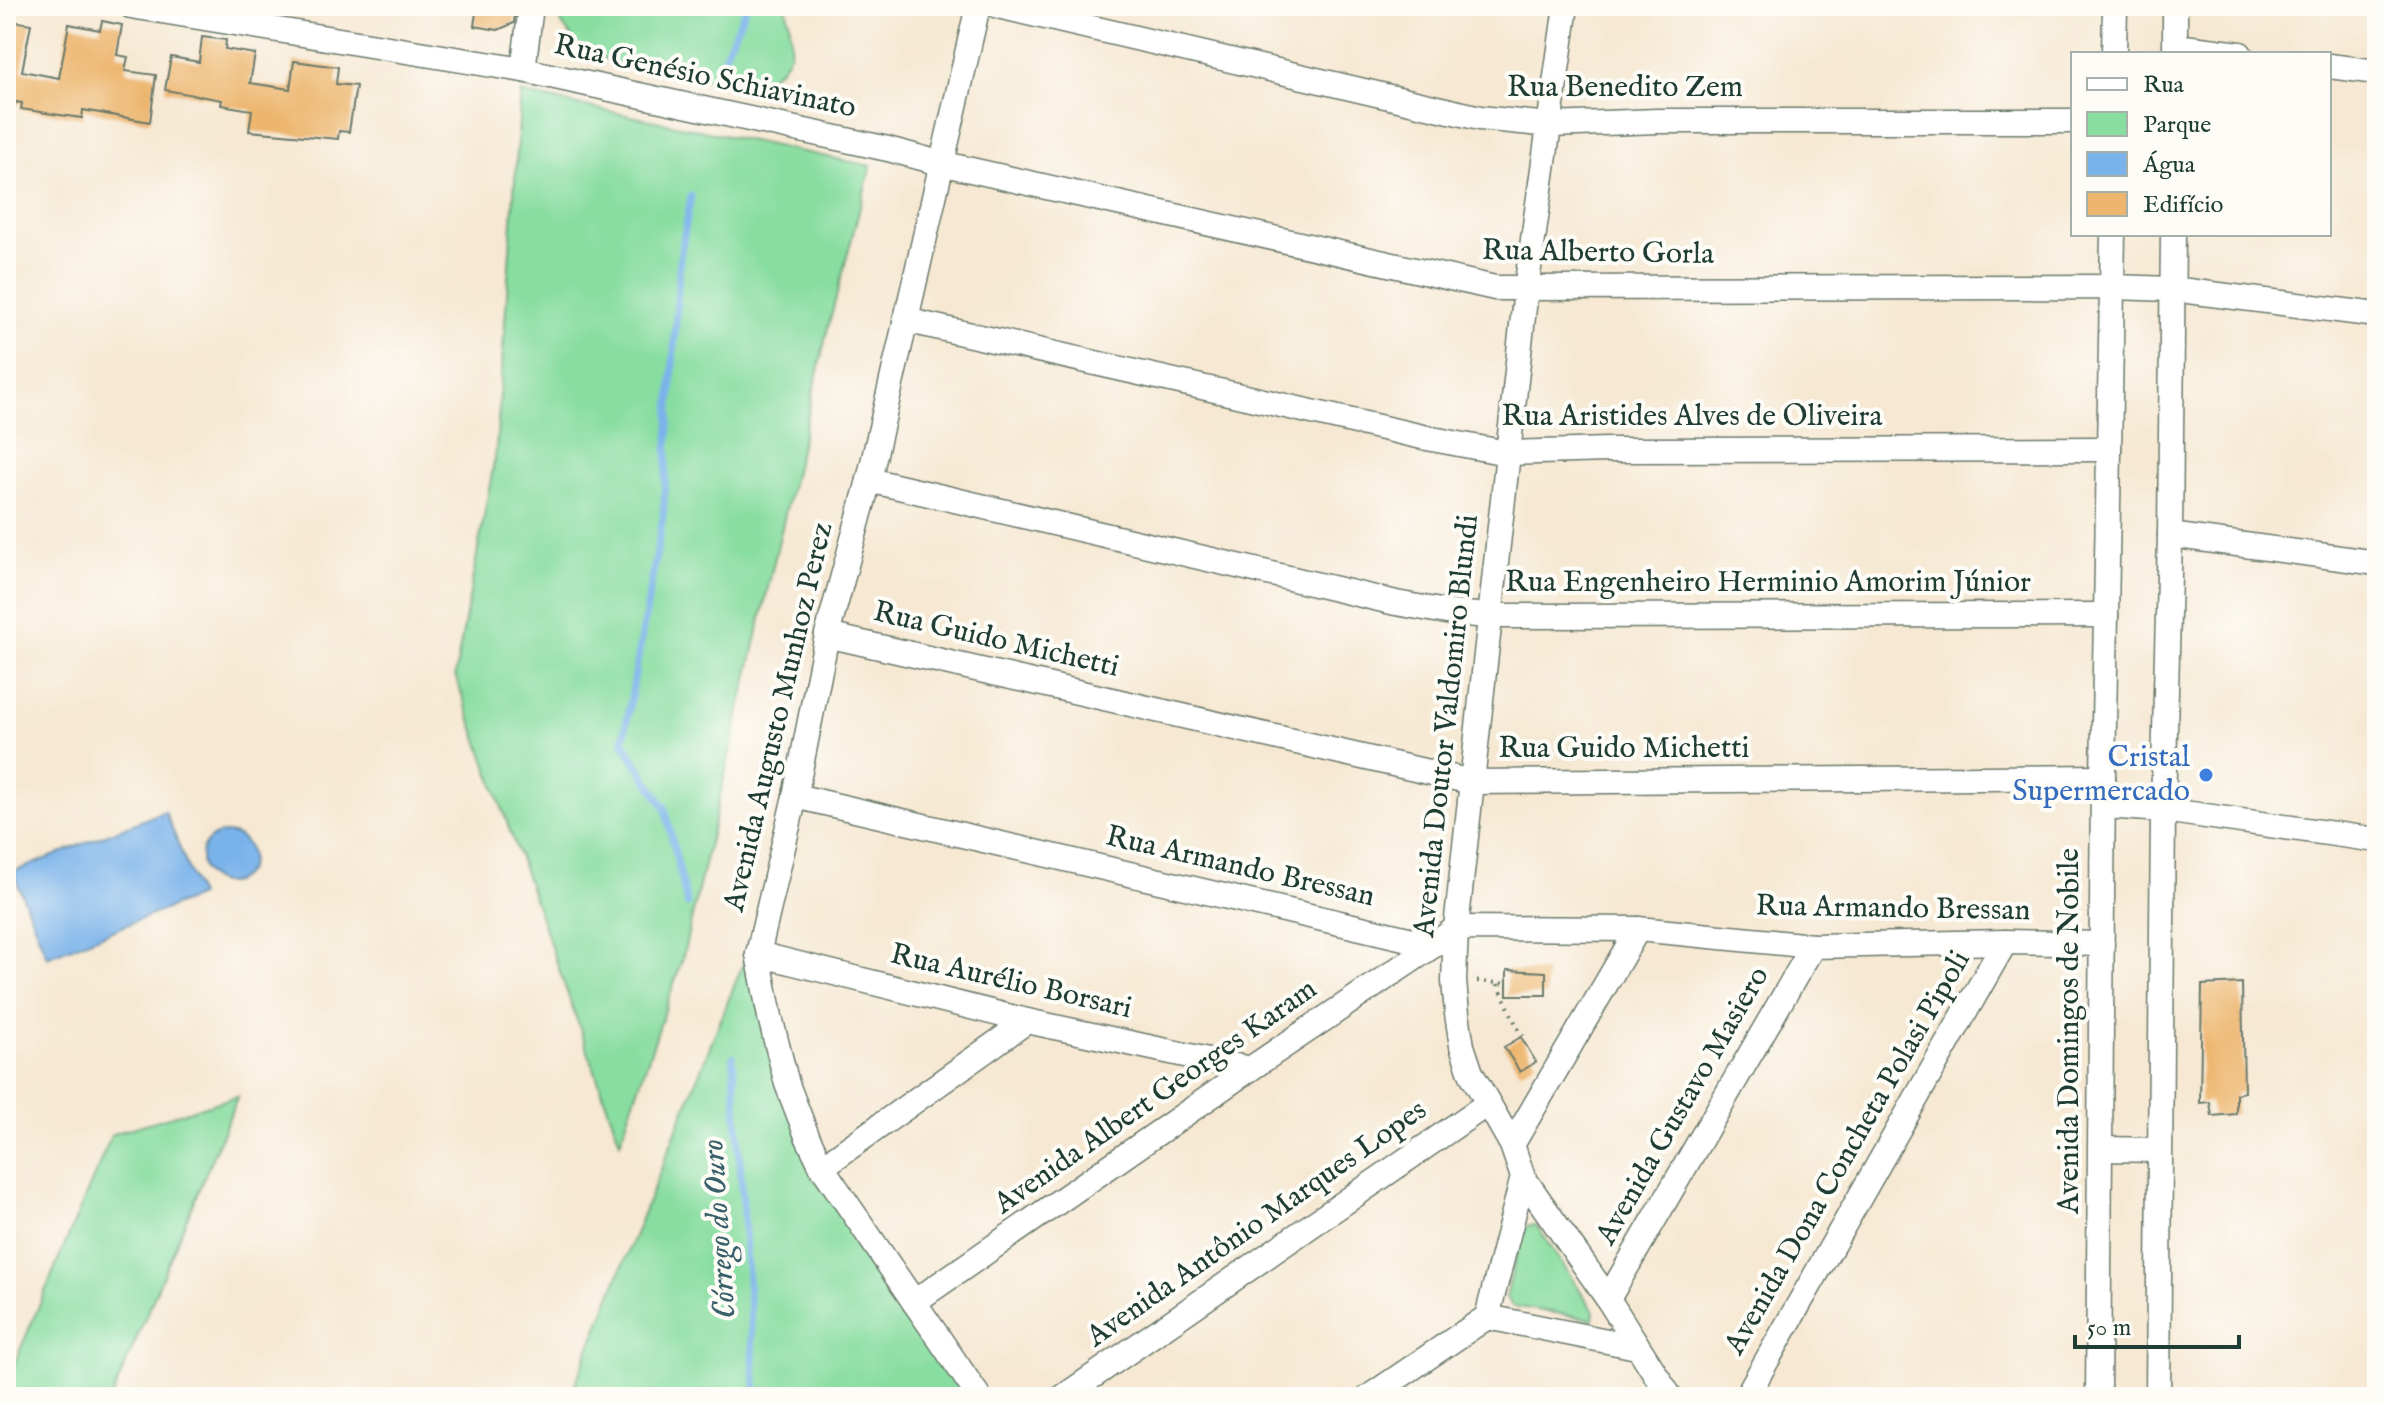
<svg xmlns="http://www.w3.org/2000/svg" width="2383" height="1403" viewBox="0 0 2383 1403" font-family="'IM FELL English',serif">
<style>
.green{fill:#88dda0;stroke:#548d6a;stroke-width:2}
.water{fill:#7ab3ea;stroke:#4c788f;stroke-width:2}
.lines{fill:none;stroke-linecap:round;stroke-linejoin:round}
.stream{stroke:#7ab3ea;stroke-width:7}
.building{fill:#edb66e}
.minor-casing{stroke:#6a796b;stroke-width:27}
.path{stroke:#6a796b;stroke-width:4;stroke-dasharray:2 6;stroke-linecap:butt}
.minor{stroke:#fff;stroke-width:24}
.shop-dot{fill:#3f7fe0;stroke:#fdfcf7;stroke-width:3}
.labels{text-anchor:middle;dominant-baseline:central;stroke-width:8;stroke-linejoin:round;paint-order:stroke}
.street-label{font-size:30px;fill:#1f3d34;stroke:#fdfcf7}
.shop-label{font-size:30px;fill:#366cbe;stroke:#fdfcf7;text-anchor:end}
.water-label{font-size:32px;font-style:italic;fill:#3a606b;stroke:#fdfcf7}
</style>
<rect width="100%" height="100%" fill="#fdfcf7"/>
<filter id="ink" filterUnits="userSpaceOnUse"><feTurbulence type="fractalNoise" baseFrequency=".0125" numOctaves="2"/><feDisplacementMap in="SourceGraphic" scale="16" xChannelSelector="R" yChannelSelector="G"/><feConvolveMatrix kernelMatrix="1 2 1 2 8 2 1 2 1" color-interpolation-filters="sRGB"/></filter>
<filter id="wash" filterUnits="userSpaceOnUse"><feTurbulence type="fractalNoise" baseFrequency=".006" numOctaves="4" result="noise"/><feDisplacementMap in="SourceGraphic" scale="32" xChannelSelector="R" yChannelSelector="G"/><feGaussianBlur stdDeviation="1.8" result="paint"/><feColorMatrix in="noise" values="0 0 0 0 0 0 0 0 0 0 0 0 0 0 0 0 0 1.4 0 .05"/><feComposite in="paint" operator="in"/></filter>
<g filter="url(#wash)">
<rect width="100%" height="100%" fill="#f6e8d2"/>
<g class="green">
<path d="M549,6h237c8,39 12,60 -30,78l-120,-13 -55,-21z"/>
<polygon points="521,93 871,166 828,328 682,960 620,1142 455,675 496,451"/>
<polygon points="758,926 753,984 811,1175 913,1305 977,1397 570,1397"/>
<polygon points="238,1096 112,1397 6,1397 6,1383 112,1134"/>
<polygon points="1529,1225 1536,1225 1594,1311 1593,1319 1512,1306 1506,1297 1523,1229"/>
</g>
<g class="water">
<polygon points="165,811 199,896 47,957 13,872"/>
<circle cx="226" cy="858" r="25"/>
</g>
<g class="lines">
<g class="stream">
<polyline points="723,59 747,6"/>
<polyline points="687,904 665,808 623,742 663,517 680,258 691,196"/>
<polyline points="733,1057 756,1397"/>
</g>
</g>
<g id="blocks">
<g class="building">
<polygon points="477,6 516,6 514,23 498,30 474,26"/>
<polygon points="6,20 31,24 22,71 59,78 69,24 100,30 102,21 122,25 117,55 128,57 125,71 156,75 150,122 83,110 82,118 53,114 21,109 22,103 16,102 14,108 6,108"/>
<polygon points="202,37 226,40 225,49 255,54 250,83 290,89 294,61 338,67 336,84 356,86 349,132 339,131 338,139 249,131 252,110 221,105 222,100 165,90 171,57 199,62"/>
<polygon points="1507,970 1546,972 1546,995 1507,995"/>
<polygon points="2242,983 2244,1092 2236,1094 2236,1114 2212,1116 2210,1102 2200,1103 2202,985"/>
<polygon points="1521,1037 1536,1062 1520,1072 1504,1047"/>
</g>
</g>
</g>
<g filter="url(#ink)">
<use href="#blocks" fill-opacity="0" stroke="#6a796b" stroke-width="2"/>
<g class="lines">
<g class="minor-casing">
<g id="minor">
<polyline points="131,6 523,70 888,149 940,163 1495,288 2113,287 2172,289 2377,315"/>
<polyline points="978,6 869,480 827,635 795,796 758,954 770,1017 787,1084 807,1136 822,1167 979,1397"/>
<polyline points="998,6 1480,118 1550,125 1658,121 2073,121"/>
<polyline points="1566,6 1526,289 1456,928 1454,981 1457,1014 1462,1046 1471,1073 1512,1145 1523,1177 1608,1299 1670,1397"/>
<polyline points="2175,6 2175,54"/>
<polyline points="2176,46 2240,54"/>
<polyline points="2114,54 2115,6"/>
<polyline points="2329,66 2377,72"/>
<polyline points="523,70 531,6"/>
<polyline points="905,320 1427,438 1507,453 1608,450 2109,449"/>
<polyline points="869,480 1396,603 1452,613 1489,616 2106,615"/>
<polyline points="2170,535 2377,563"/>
<polyline points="827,635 1472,782 2103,777"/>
<polyline points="795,796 1434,945 1456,928 1638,929 1813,946 2005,942 2102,944"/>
<polyline points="2104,806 2163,810 2377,840"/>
<polyline points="758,954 1027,1021 1250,1069"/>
<polyline points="1512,1145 1638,929"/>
<polyline points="2102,1149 2159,1150"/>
<polyline points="822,1167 1027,1021"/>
<polyline points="1608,1299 1813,946"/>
<polyline points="914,1302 1250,1069 1434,945"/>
<polyline points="1487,1317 1637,1347"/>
<polyline points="1063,1397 1487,1104"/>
<polyline points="1369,1397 1487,1317 1523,1177"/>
<polyline points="1746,1397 2005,942"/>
<polyline points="2098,1397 2103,777 2113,234"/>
<polyline points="2158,1397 2163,810 2170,535 2173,234"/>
</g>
</g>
<g class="path">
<polyline points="1477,981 1507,984"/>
<polyline points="1498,984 1519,1031 1525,1038 1523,1040"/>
</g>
<use href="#minor" class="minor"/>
</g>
</g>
<circle class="shop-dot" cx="2206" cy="775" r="8"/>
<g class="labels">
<g class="street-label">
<text transform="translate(705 77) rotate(12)">Rua Genésio Schiavinato</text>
<text x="1625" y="88">Rua Benedito Zem</text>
<text transform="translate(1598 253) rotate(1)">Rua Alberto Gorla</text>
<text x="1692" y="417">Rua Aristides Alves de Oliveira</text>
<text x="1768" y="583">Rua Engenheiro Herminio Amorim Júnior</text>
<text transform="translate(996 640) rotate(13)">Rua Guido Michetti</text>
<text transform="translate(779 717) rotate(-77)">Avenida Augusto Munhoz Perez</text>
<text transform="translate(1447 726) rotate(-84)">Avenida Doutor Valdomiro Blundi</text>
<text x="1624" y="749">Rua Guido Michetti</text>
<text transform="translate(1240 867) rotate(13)">Rua Armando Bressan</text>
<text transform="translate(1893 909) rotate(1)">Rua Armando Bressan</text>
<text transform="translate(1011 982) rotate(13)">Rua Aurélio Borsari</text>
<text transform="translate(2070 1031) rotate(-90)">Avenida Domingos de Nobile</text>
<text transform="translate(1156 1097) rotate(-35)">Avenida Albert Georges Karam</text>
<text transform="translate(1683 1106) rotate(-60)">Avenida Gustavo Masiero</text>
<text transform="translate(1848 1153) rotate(-60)">Avenida Dona Concheta Polasi Pipoli</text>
<text transform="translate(1257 1224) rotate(-35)">Avenida Antônio Marques Lopes</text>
</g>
<g class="shop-label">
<text x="2190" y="758">Cristal<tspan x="2190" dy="34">Supermercado</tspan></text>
</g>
<g class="water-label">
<text transform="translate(720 1229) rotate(-94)">Córrego do Ouro</text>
</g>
</g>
<rect width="2383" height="1403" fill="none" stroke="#fdfcf7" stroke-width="32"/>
<rect x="2071" y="52" width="260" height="184" fill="#fdfcf7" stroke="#a4b0a9" stroke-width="2"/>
<rect x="2087" y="78" width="40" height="12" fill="#ffffff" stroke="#a4b0a9" stroke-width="2"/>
<text x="2143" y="92" font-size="24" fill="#1f3d34">Rua</text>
<rect x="2087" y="112" width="40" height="24" fill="#88dda0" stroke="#a4b0a9" stroke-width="2"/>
<text x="2143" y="132" font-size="24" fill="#1f3d34">Parque</text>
<rect x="2087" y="152" width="40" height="24" fill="#7ab3ea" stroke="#a4b0a9" stroke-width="2"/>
<text x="2143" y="172" font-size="24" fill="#1f3d34">Água</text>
<rect x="2087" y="192" width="40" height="24" fill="#edb66e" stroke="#a4b0a9" stroke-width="2"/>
<text x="2143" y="212" font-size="24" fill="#1f3d34">Edifício</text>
<path d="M2075 1335v12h164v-12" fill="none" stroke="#1f3d34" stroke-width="4"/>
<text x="2087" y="1335" font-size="24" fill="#1f3d34" stroke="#fdfcf7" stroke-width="6" paint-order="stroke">50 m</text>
</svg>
